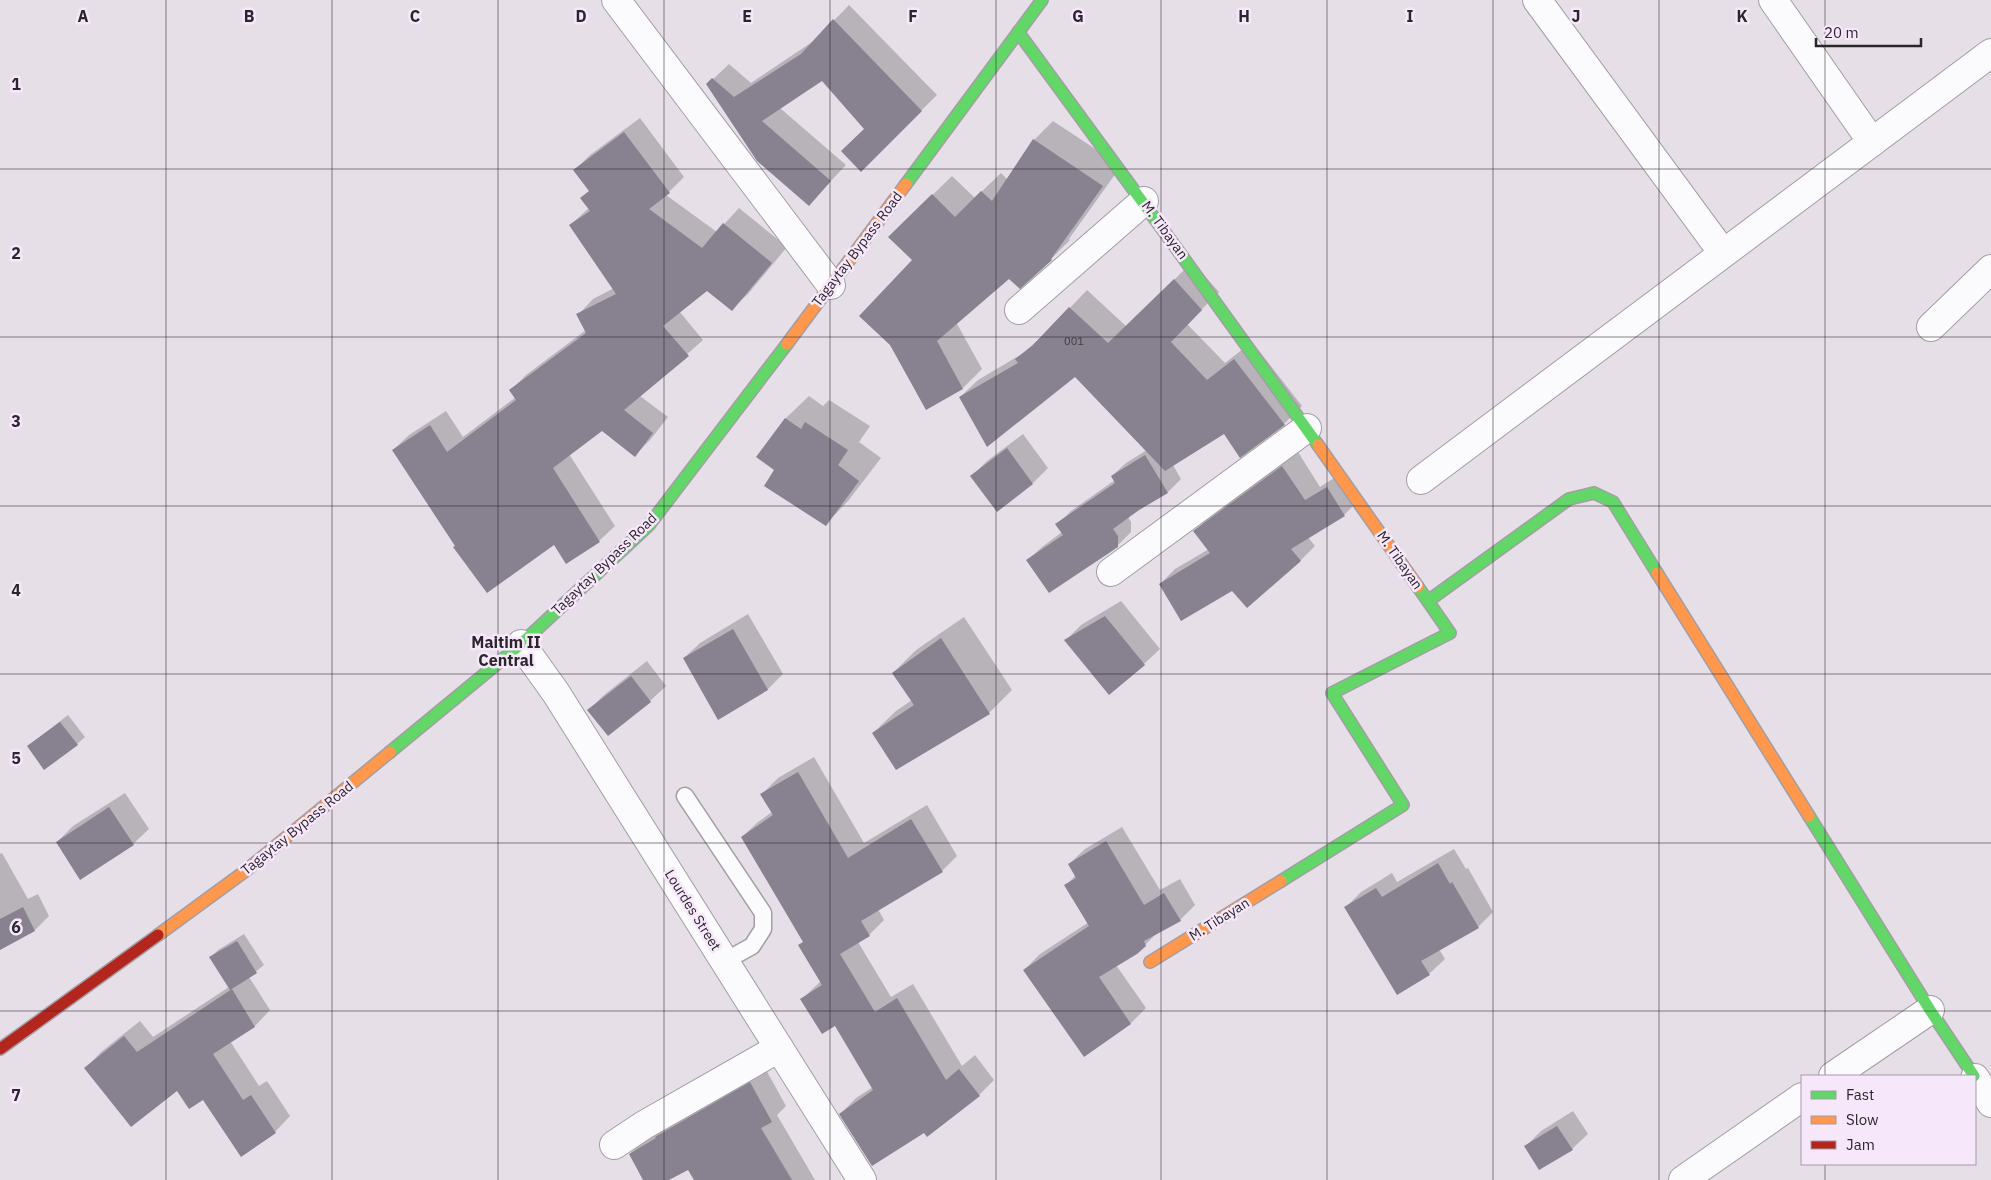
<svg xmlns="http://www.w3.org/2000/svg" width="1991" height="1180" viewBox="0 0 1991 1180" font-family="'IBM Plex Sans',sans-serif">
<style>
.shadow{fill:#0003}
.building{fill:#88818f}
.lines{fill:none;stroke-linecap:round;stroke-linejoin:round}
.lane-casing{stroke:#a39ea5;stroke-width:19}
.street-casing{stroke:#a39ea5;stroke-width:30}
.fast-casing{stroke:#a39ea5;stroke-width:14}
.slow-casing{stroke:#a39ea5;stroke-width:14}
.jam-casing{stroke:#a39ea5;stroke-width:14}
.lane{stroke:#fbfafc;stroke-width:16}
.street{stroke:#fbfafc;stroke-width:28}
.fast{stroke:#63d668;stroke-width:11}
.slow{stroke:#ff974d;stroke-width:11}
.jam{stroke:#b3261e;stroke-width:11}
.grid{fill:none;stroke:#2b262c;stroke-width:1;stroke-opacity:0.55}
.labels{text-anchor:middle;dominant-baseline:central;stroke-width:5;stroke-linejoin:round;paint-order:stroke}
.number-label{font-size:11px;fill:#423d45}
.street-label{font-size:14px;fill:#2b262c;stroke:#f6e8fa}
.quarter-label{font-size:16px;font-weight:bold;fill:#2b262c;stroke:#f6e8fa}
.grid-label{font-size:16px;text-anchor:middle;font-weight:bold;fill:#2b262c;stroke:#f6e8fa;stroke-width:5;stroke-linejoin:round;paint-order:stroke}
</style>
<rect width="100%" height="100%" fill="#e6dfe8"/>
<g class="shadow">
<polygon points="849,5 937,95 861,170 865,129 822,80 780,108 846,165 809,204 708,84 729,64 751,83 815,40"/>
<polygon points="640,118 684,177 666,195 717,232 739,208 787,247 748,294 732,309 707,289 679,311 703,340 640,396 668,417 650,440 635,455 602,430 569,454 615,526 599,541 456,546 393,450 409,435 446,411 463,437 516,397 511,390 526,375 586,330 578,315 593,299 614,288 570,225 589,208 590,190 575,170 590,155"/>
<polygon points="1053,121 1121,166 1069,239 1070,240 1051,259 1020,287 1009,277 956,322 982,369 963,388 927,408 914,260 909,218 952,176 975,198 1001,173 1008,180 1034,140"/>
<polygon points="1192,262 1219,292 1187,324 1225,363 1252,342 1302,406 1284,424 1225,433 1173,465 1181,479 1168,492 1128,517 1131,522 1131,532 1117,546 1028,560 1042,547 1062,532 1057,525 1071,511 1115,480 1112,476 1126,463 1147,450 1075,375 960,397 978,380 1022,354 1047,332 1087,290 1127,327"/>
<polygon points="809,396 823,406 829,400 870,426 859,442 881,458 848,501 826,524 776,470 758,457 786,418"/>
<polygon points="1023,434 1048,468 1033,483 997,510 972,476 987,461"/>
<polygon points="1298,452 1320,487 1342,473 1359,500 1344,515 1308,537 1315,546 1301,560 1247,607 1232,589 1160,584 1175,569 1209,549 1195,531 1210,516"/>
<polygon points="1121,601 1160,649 1144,664 1066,640 1081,625"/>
<polygon points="748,614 783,674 768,689 718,718 684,658 700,643"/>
<polygon points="964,617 1012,690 989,713 896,769 873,733 896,711 912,700 893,673 916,650"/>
<polygon points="647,661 666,686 650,701 589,710 604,695"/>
<polygon points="68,715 85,737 77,744 28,746"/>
<polygon points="814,757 864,843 927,805 957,856 942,871 878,909 884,920 869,935 858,942 891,997 913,984 962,1066 975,1055 994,1080 979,1095 840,1114 856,1098 873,1087 835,1024 802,999 821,981 799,946 804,941 742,837 758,822 772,812 762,794 778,778"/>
<polygon points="125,793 149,829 133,844 57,842 73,826"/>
<polygon points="1122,827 1160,890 1180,879 1195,905 1180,920 1159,931 1145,945 1116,965 1146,1008 1131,1023 1084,1056 1024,970 1040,954 1089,922 1066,885 1076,875 1069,864 1085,849"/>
<polygon points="1454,849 1466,869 1468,868 1493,912 1478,927 1439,949 1445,959 1429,974 1345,908 1361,892 1392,873 1397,882"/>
<polygon points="2,853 28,899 38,894 49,916 35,930 0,949 0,854"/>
<polygon points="244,934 264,965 249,977 270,1010 255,1026 230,1041 259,1086 267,1081 290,1116 275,1132 204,1098 177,1089 86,1068 101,1052 140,1021 153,1037 229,987 211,957 218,950"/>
<polygon points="765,1068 786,1106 777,1115 815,1180 695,1180 688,1168 667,1180 645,1180 630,1154 645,1139"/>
<polygon points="1573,1111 1588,1134 1572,1149 1526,1146 1541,1131"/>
</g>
<g class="building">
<polygon points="833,19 922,111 861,172 841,151 864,129 822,81 762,121 831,181 809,206 757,161 706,84 712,78 734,97 801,54"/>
<polygon points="624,132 670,193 649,209 702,248 723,223 772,263 732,311 707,291 663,326 689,356 624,410 653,433 635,457 602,431 553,468 600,542 566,564 554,545 487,593 453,547 455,546 392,450 430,425 447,452 516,400 509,390 586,333 576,314 616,294 569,225 590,211 580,198 589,191 573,170"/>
<polygon points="1033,139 1103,186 1051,259 1052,260 1020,289 1009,279 937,341 963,389 926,410 890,345 859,316 912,260 888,237 932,194 955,217 981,191 992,201"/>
<polygon points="1174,279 1202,310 1171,342 1207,380 1234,359 1285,425 1240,458 1224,434 1165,471 1075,377 987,447 959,397 1018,363 1015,359 1032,346 1069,307 1108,343"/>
<polygon points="785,418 801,429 805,422 848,450 838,465 859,481 826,526 764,486 774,470 756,457"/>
<polygon points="1007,448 1033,484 997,512 970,476"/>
<polygon points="1145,455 1168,493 1139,510 1113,529 1118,536 1118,547 1049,593 1026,560 1063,535 1055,524 1115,483 1111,476"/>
<polygon points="1282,466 1305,500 1327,487 1345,516 1291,549 1301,561 1247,608 1232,591 1181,621 1159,584 1210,553 1193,531"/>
<polygon points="1105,616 1145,665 1109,695 1064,640"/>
<polygon points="733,629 768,690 718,720 683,658"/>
<polygon points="941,638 990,714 896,770 872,733 914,705 892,673"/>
<polygon points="631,676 651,702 608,736 587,710"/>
<polygon points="60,722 78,745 44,770 27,746"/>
<polygon points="798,772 848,858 911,819 943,872 861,921 870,936 840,954 875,1012 897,998 946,1080 959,1069 980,1096 927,1137 924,1133 872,1166 839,1114 873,1090 835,1026 822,1034 800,999 822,985 798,945 803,942 741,837 773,815 760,794"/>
<polygon points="109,807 134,845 80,880 56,842"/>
<polygon points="1106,841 1144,905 1164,893 1181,921 1144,941 1146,946 1137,954 1099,977 1131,1024 1084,1057 1023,970 1089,926 1064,885 1076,878 1068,864"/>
<polygon points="1438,863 1450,884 1452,882 1479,928 1421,961 1430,975 1397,995 1344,907 1376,888 1382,897"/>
<polygon points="23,907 35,931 0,950 0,919"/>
<polygon points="237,941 257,973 230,990 209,957"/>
<polygon points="232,989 255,1027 213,1054 243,1100 251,1095 276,1133 241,1157 203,1100 189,1109 177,1091 131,1127 84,1068 124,1036 137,1052"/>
<polygon points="750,1082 772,1122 761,1128 792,1180 694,1180 688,1170 669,1180 643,1180 629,1154 656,1138 655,1137"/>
<polygon points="1557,1126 1573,1150 1539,1170 1524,1146"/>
</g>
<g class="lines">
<g class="lane-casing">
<polyline id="lane" points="685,796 763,913 763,929 752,946 725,961"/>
</g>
<g class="street-casing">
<g id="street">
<polyline points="616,0 831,285"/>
<polyline points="1537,0 1723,253"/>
<polyline points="1773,0 1872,142"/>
<polyline points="1019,310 1144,201"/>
<polyline points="1931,327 1991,269"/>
<polyline points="1421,480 1991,53"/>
<polyline points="1111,572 1307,428"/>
<polyline points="521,644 556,693 862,1180"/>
<polyline points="1833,1076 1930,1010"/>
<polyline points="1975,1078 1991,1103"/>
<polyline points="614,1145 644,1125 779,1048"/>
<polyline points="1683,1180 1802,1097"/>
</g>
</g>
<g class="fast-casing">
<g id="fast">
<polyline points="1018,32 1182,256 1318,445"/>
<polyline points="906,184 1042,0"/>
<polyline points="1428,601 1569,499 1594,493 1613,502 1657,573"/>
<polyline points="390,752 521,644 649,525 787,344"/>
<polyline points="1809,816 1930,1010 1974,1076"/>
<polyline points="1281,881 1403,805 1332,693 1450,633 1418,587"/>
</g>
</g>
<g class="slow-casing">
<g id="slow">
<polyline points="787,344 906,184"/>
<polyline points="1318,445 1418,587"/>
<polyline points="1657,573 1809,816"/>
<polyline points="158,935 244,872 390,752"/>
<polyline points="1150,962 1281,881"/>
</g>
</g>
<g class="jam-casing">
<polyline id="jam" points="0,1049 158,935"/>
</g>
<use href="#lane" class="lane"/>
<use href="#street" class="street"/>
<use href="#fast" class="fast"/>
<use href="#slow" class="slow"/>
<use href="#jam" class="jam"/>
</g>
<path class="grid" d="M166,0v1180M332,0v1180M498,0v1180M664,0v1180M830,0v1180M996,0v1180M1161,0v1180M1327,0v1180M1493,0v1180M1659,0v1180M1825,0v1076M0,169h1991M0,337h1991M0,506h1991M0,674h1991M0,843h1991M0,1011h1991M1825,1164v16"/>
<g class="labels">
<g class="number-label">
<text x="1074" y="341">001</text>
</g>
<g class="street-label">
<text transform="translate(1165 230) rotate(54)">M. Tibayan</text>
<text transform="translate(857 249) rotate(-53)">Tagaytay Bypass Road</text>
<text transform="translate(1400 560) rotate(55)">M. Tibayan</text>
<text transform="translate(604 564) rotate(-44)">Tagaytay Bypass Road</text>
<text transform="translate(297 828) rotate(-39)">Tagaytay Bypass Road</text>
<text transform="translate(693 910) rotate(58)">Lourdes Street</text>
<text transform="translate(1219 919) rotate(-32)">M. Tibayan</text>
</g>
<g class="quarter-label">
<text x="506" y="642">Maitim II<tspan x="506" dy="18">Central</tspan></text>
</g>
</g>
<g class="grid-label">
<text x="83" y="22">A</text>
<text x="249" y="22">B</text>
<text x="415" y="22">C</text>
<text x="581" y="22">D</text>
<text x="747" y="22">E</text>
<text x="913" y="22">F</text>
<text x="1078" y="22">G</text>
<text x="1244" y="22">H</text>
<text x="1410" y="22">I</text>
<text x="1576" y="22">J</text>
<text x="1742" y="22">K</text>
<text x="16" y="90">1</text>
<text x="16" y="259">2</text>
<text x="16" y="427">3</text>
<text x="16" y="596">4</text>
<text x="16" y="764">5</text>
<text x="16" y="933">6</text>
<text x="16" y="1101">7</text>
</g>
<rect x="1801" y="1075" width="175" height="90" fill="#f6e8fa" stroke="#a59aa8"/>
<rect x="1811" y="1091" width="25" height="8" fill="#63d668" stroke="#a59aa8"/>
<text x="1846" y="1100" font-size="15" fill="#2b262c">Fast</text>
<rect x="1811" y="1116" width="25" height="8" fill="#ff974d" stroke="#a59aa8"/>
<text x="1846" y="1125" font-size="15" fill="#2b262c">Slow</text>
<rect x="1811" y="1141" width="25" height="8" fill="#b3261e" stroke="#a59aa8"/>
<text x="1846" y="1150" font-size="15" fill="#2b262c">Jam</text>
<path d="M1816 38v8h105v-8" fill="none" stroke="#2b262c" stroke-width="2.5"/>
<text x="1824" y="38" font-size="15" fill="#2b262c" stroke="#f6e8fa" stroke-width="4" paint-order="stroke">20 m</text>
</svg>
